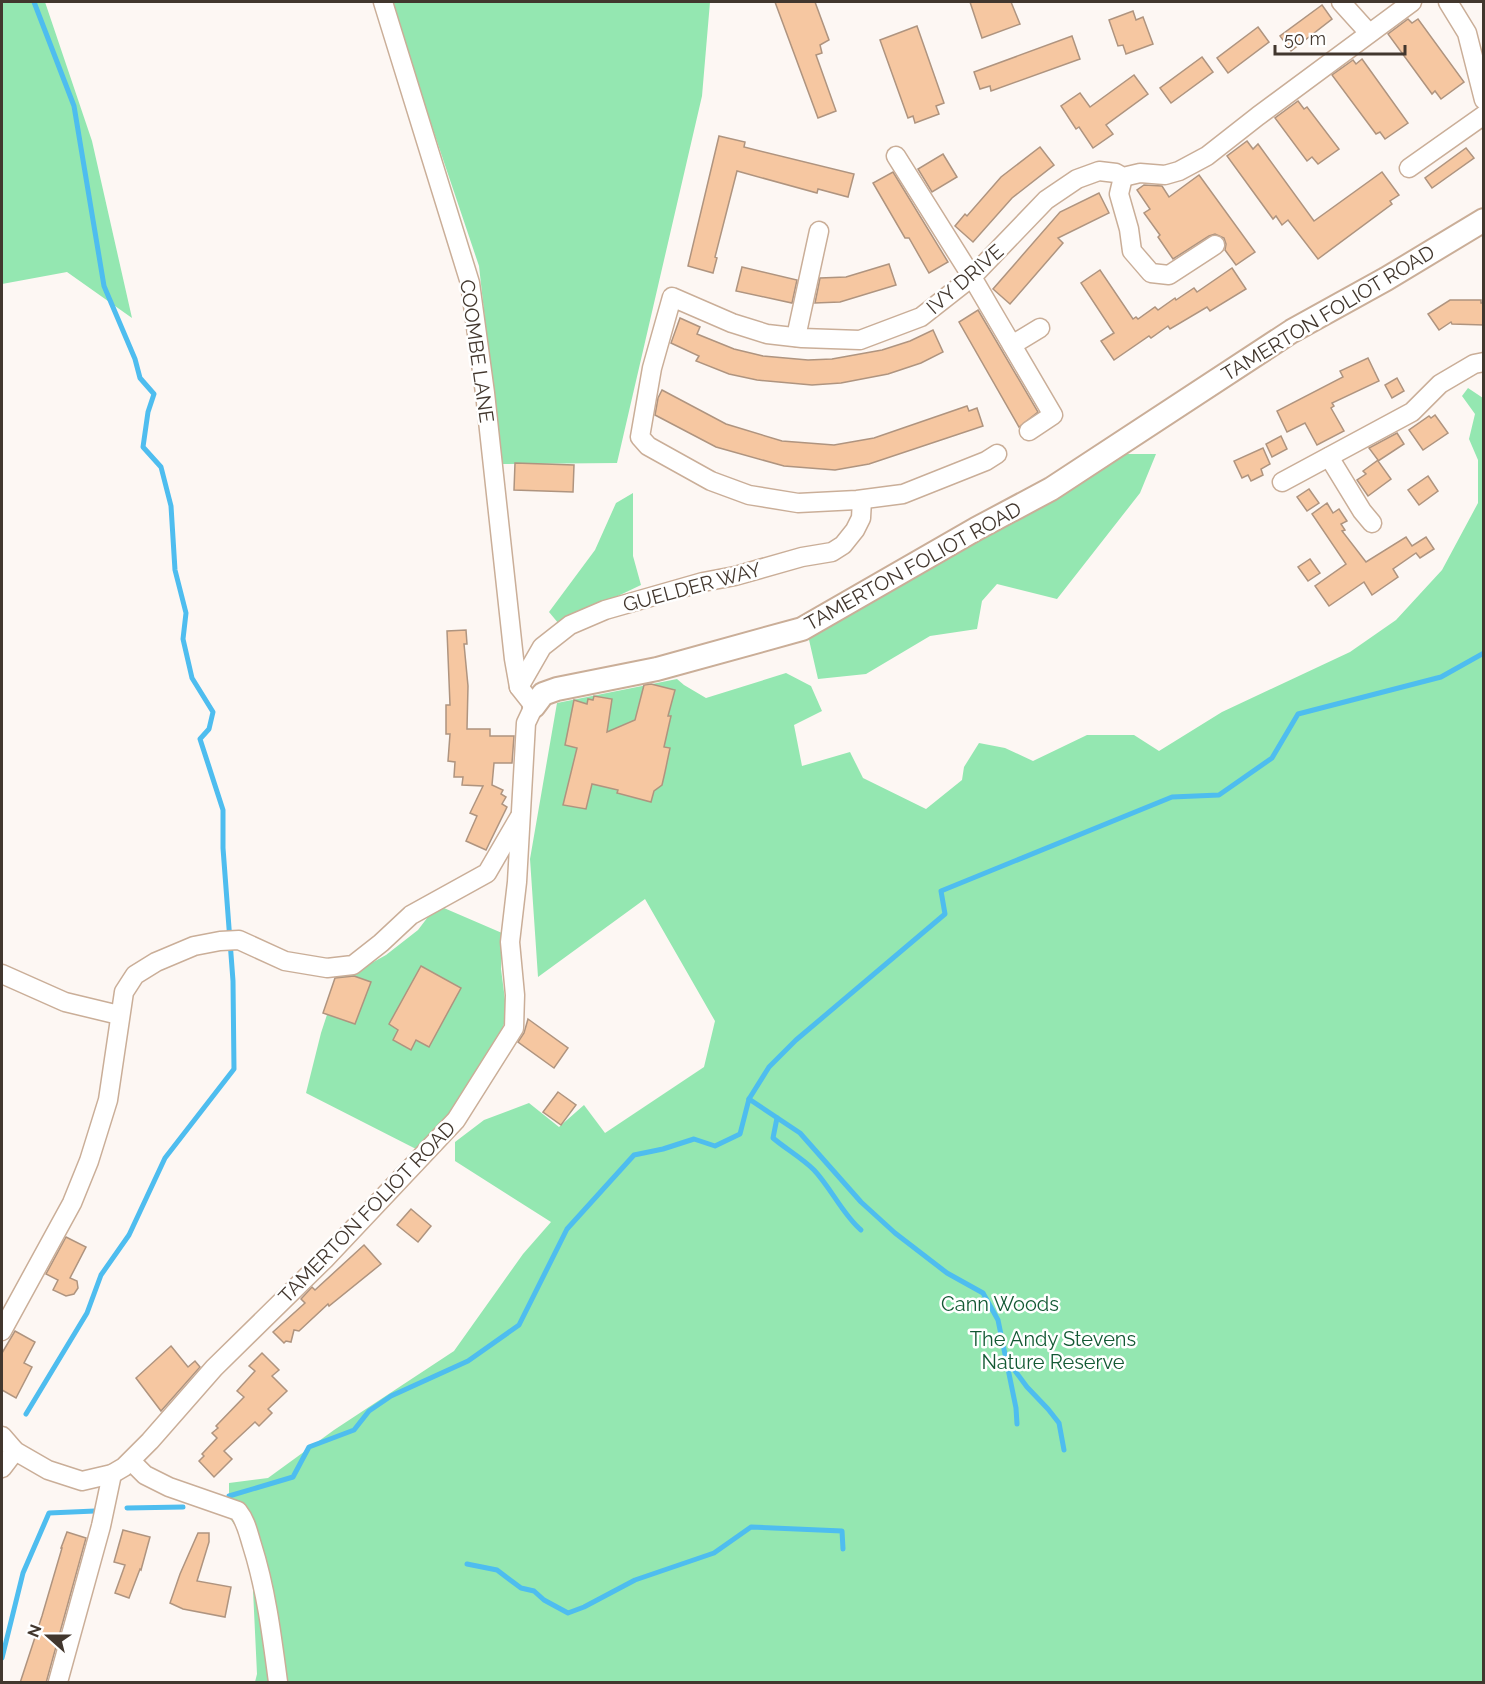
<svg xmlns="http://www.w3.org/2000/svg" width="1485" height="1684" viewBox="0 0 1485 1684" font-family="Raleway,sans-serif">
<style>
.green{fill:#94e7b1}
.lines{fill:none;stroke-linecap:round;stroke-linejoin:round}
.stream{stroke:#4ebdef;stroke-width:5}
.building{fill:#f6c7a1;stroke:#af947f;stroke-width:1.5}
.minor-casing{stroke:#caae98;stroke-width:21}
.major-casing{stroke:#caae98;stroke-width:26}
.minor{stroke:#fff;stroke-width:18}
.major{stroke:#fff;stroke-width:22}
.labels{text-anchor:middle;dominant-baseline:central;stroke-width:5;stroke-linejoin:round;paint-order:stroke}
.street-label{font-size:20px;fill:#42372e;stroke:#fff}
.park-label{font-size:20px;fill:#135934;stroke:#fff}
</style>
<rect width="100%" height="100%" fill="#fdf7f3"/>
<g class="green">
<polygon points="2,2 45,2 92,141 132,318 67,272 2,284"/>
<polygon points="390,2 710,2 702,96 617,463 501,464 479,266"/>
<polygon points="1468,388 1483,398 1483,1682 255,1682 257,1674 251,1548 229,1517 229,1483 268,1478 334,1430 454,1351 523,1254 551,1222 455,1161 455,1142 484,1120 529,1103 559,1127 584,1105 605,1133 704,1067 715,1021 645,899 538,977 530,859 557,703 677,679 684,685 706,698 786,673 811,686 822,711 794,725 802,766 850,752 863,778 926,809 962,780 964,767 979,743 1005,748 1033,761 1087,735 1134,735 1159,751 1222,712 1350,652 1396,620 1442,570 1478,503 1478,460 1469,439 1475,414 1462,396"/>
<polygon points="1116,454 1156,454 1140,493 1057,599 997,584 982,601 977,629 930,636 866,674 818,679 807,631"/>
<polygon points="633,493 633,556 641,585 559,624 549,612 595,550 616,503"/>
<polygon points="437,905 502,933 501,969 507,1015 500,1036 454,1110 416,1149 306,1093 321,1033 341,972 359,970 386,955 418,930"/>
</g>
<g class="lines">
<g class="stream">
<polyline points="749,1099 800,1133 861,1202 895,1233 947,1273 983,1293 998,1320 1016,1408 1017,1424"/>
<path d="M777,1118l-4,20c13,11 29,20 41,32 17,18 29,45 47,60"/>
<polyline points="1007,1360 1027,1387 1048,1409 1059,1423 1064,1450"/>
<polyline points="26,1414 87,1313 101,1275 129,1235 165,1158 234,1069 233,981 223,848 223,810 200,739 209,729 213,712 192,678 183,639 186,613 175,570 171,506 161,467 143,447 148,412 154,394 140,378 135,359 104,286 74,106 34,2"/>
<polyline points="229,1496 293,1477 309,1447 354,1430 369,1411 391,1396 468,1361 519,1325 567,1229 634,1155 663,1149 694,1139 715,1146 740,1134 749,1099 769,1067 796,1040 945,914 941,891 1172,797 1219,795 1272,758 1298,714 1441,677 1484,653"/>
<polyline points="127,1508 183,1507"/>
<polyline points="467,1564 497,1570 521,1588 534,1591 544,1600 568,1613 584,1607 635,1580 714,1553 751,1527 842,1531 843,1549"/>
<polyline points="2,1658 23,1573 49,1513 95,1511"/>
</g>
</g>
<g class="building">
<polygon points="775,2 815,2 829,40 820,45 822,53 816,55 836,111 818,118"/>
<polygon points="970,2 1011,2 1020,24 982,38"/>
<polygon points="1322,5 1332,19 1291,51 1280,36"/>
<polygon points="1133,11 1136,20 1143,17 1153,44 1126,54 1123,45 1118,46 1109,20"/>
<polygon points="1408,19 1412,23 1418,19 1464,82 1441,99 1435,91 1432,94 1388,34"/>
<polygon points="917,26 944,103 936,106 939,114 915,123 913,116 908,118 880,40"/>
<polygon points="1258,27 1269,42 1228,73 1217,58"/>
<polygon points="1072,36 1080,59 991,91 990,86 980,89 974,72"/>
<polygon points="1202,57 1213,72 1171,103 1160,88"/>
<polygon points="1362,59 1408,123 1385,139 1380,132 1376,134 1332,75 1353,60 1356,64"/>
<polygon points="1134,75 1148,94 1106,125 1113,134 1093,148 1079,127 1076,129 1061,106 1080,93 1090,107"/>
<polygon points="1298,101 1304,109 1307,107 1339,149 1318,164 1312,157 1307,161 1275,118"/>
<polygon points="719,136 745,142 744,147 854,174 848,197 818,189 817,193 737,171 715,257 717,258 713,273 688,266"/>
<polygon points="1247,141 1253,149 1258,144 1314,221 1382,172 1399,195 1390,201 1392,204 1318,259 1288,220 1282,225 1276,216 1273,219 1227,156"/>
<polygon points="1040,147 1054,165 1012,198 973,242 955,226 965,214 967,216 1001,177"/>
<polygon points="1466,148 1474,158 1432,188 1425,178"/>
<polygon points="943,154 957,177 932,192 918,169"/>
<polygon points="893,172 948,262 929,273 909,238 905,238 873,183"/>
<polygon points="1199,175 1255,252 1236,265 1225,250 1226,244 1224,238 1215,234 1209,236 1173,259 1158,237 1160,235 1144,213 1150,209 1137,190 1144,185 1162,186 1169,197"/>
<polygon points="1099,193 1109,213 1058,238 1063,243 1010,304 993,289 1060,212"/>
<polygon points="889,264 896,285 840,302 815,303 820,278 846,277"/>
<polygon points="742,267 797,280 792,303 736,291"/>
<polygon points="1232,268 1246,289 1210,311 1207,307 1170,329 1168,326 1151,338 1149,336 1114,360 1101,341 1114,333 1081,283 1100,270 1133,319 1136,317 1138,319 1155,307 1158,310 1175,298 1176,300 1194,288 1197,292"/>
<polygon points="1450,300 1481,300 1481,303 1484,303 1484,325 1452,324 1451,322 1439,330 1428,314"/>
<polygon points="978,310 1038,412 1019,427 959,322"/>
<polygon points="680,318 700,327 697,334 734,349 763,356 808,360 832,359 882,350 910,341 933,330 943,352 921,363 888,374 841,383 812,385 757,380 729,374 696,361 699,356 671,343"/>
<polygon points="1368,358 1379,381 1332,403 1334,406 1331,408 1344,431 1317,445 1305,423 1287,432 1277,411 1343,377 1340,371"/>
<polygon points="1397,378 1404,391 1392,398 1385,385"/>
<polygon points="662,390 726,424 782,441 834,445 874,438 967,406 969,411 977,408 983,426 869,464 835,470 784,466 716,447 655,415 658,398"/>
<polygon points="1435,415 1448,433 1423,450 1409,430 1429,416 1431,418"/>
<polygon points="1397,433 1404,444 1378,461 1391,479 1368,496 1357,480 1366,474 1363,471 1378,460 1369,448"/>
<polygon points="1281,436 1287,449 1272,457 1266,444"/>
<polygon points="1263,448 1270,464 1261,469 1263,475 1251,481 1248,475 1242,478 1234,461"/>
<polygon points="515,463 574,465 573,492 514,490"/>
<polygon points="1428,476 1438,491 1419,505 1408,490"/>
<polygon points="1309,489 1319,503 1307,511 1297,497"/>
<polygon points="1327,503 1333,513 1339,509 1347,521 1341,524 1345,530 1342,531 1366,562 1406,537 1412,546 1426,537 1434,549 1420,558 1416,553 1393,569 1398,577 1372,595 1364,582 1329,606 1315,586 1346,564 1312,514"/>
<polygon points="1310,559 1320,573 1308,581 1298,567"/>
<polygon points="466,630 467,644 464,644 468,686 467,729 490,729 490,736 514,736 512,763 494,763 492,785 503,790 501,794 506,797 502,804 507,807 486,850 466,841 477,816 470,813 483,786 462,785 463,777 454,777 455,762 448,761 450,734 446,734 446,705 450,705 447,631"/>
<polygon points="651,684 675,690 668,716 671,716 664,747 670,748 665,772 662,785 654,791 651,802 617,793 618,790 592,784 586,809 563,805 577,748 565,745 574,700 587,704 588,699 593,700 594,696 612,699 607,732 635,720 644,685"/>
<polygon points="421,966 461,988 429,1047 416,1040 411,1050 393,1040 398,1030 389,1024"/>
<polygon points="354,976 371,982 355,1024 323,1013 335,978"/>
<polygon points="528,1019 568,1048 554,1068 518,1042 524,1033"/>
<polygon points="558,1092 576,1105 561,1125 543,1112"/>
<polygon points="411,1209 431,1226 418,1242 397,1225"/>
<polygon points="66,1237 86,1247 70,1278 77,1281 78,1288 74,1294 66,1296 53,1290 58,1280 46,1274"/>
<polygon points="364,1245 381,1264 329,1306 328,1304 299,1331 294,1330 291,1342 286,1341 284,1343 273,1332 305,1303 301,1299 312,1287 315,1290"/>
<polygon points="15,1331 35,1342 24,1363 32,1367 16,1398 2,1390 2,1353"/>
<polygon points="171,1346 188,1367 195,1361 200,1367 161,1411 136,1378"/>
<polygon points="262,1353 279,1370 272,1376 287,1391 268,1409 272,1413 259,1426 255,1422 224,1451 232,1459 214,1477 199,1461 204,1456 202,1454 217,1438 212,1433 218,1428 216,1426 244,1397 237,1391 255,1371 249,1366"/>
<polygon points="123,1530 150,1537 141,1570 140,1569 129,1598 115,1593 125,1565 114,1562"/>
<polygon points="67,1532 86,1538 46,1683 20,1683 42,1616 62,1548 61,1548"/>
<polygon points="198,1533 209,1533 209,1542 197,1581 231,1587 225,1617 183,1609 170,1603 180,1574"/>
</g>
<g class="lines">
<g class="minor-casing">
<g id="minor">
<polyline points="1341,2 1369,33"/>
<polyline points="1448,2 1467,33 1484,100"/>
<polyline points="896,156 972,277 1053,415 1029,431"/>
<polyline points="1409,168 1484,115"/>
<polyline points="1123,177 1119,194 1129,229 1132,251 1151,273 1169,275 1215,245"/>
<polyline points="796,337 819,231"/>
<polyline points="1012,345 1040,328"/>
<polyline points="997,454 986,461 903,494 857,500 798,503 749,495 711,481 648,446 640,437 652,368 672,297 732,323 767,334 802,338 860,340 921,317 972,277 1046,200 1077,179 1099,171 1116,173 1123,177 1140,173 1165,175 1179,171 1207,156 1258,116 1412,2"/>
<polyline points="1329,457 1362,511 1372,523"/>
<polyline points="1282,482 1412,412 1440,384 1474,364 1484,362"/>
<polyline points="519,687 542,647 570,625 605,610 703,582 735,576 802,557 832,552 843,545 855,530 861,518 862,500"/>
<polyline points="2,974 65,1002 119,1015"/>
<polyline points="2,1331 72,1203 89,1161 108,1100 124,992 135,975 156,962 194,946 220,941 239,940 285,961 327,968 353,965 381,943 411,915 487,873 519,818"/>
<polyline points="2,1436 15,1451 48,1470 82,1481 112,1474 124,1467 150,1441 214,1368 325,1259 456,1120 514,1028 515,995 510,942 517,882 526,723 534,706 519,687 514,659 485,393 470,283 383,2"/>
<path d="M131,1461l14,14 24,12 69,24c8,10 10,21 14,34 14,44 20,91 26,137"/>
<polyline points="2,1468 15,1451"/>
<polyline points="58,1682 101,1526 112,1474"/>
</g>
</g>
<g class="major-casing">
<polyline id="major" points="534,706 543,694 557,689 657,669 802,629 976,529 1051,489 1292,331 1386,279 1484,220"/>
</g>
<use href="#minor" class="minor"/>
<use href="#major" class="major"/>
</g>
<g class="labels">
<g class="street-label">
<text transform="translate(965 279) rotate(-41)">IVY DRIVE</text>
<text transform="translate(1328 313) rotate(-31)">TAMERTON FOLIOT ROAD</text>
<text transform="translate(477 351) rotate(82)">COOMBE LANE</text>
<text transform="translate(913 566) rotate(-29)">TAMERTON FOLIOT ROAD</text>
<text transform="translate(692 587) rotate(-15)">GUELDER WAY</text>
<text transform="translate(367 1212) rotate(-46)">TAMERTON FOLIOT ROAD</text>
</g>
<g class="park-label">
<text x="1000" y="1304">Cann Woods</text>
<text x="1053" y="1339">The Andy Stevens<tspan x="1053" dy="23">Nature Reserve</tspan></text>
</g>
</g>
<rect width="1485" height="1684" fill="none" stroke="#42372e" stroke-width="6"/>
<g transform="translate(48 1636) rotate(291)" stroke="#ffffff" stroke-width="4.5" paint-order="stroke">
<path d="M0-4.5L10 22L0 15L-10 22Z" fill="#42372e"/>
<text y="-9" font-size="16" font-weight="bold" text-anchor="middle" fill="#42372e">N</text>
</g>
<path d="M1275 45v9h130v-9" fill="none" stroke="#42372e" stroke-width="3"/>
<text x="1284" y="45" font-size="18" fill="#42372e" stroke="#ffffff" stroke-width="4.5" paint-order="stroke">50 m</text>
</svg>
